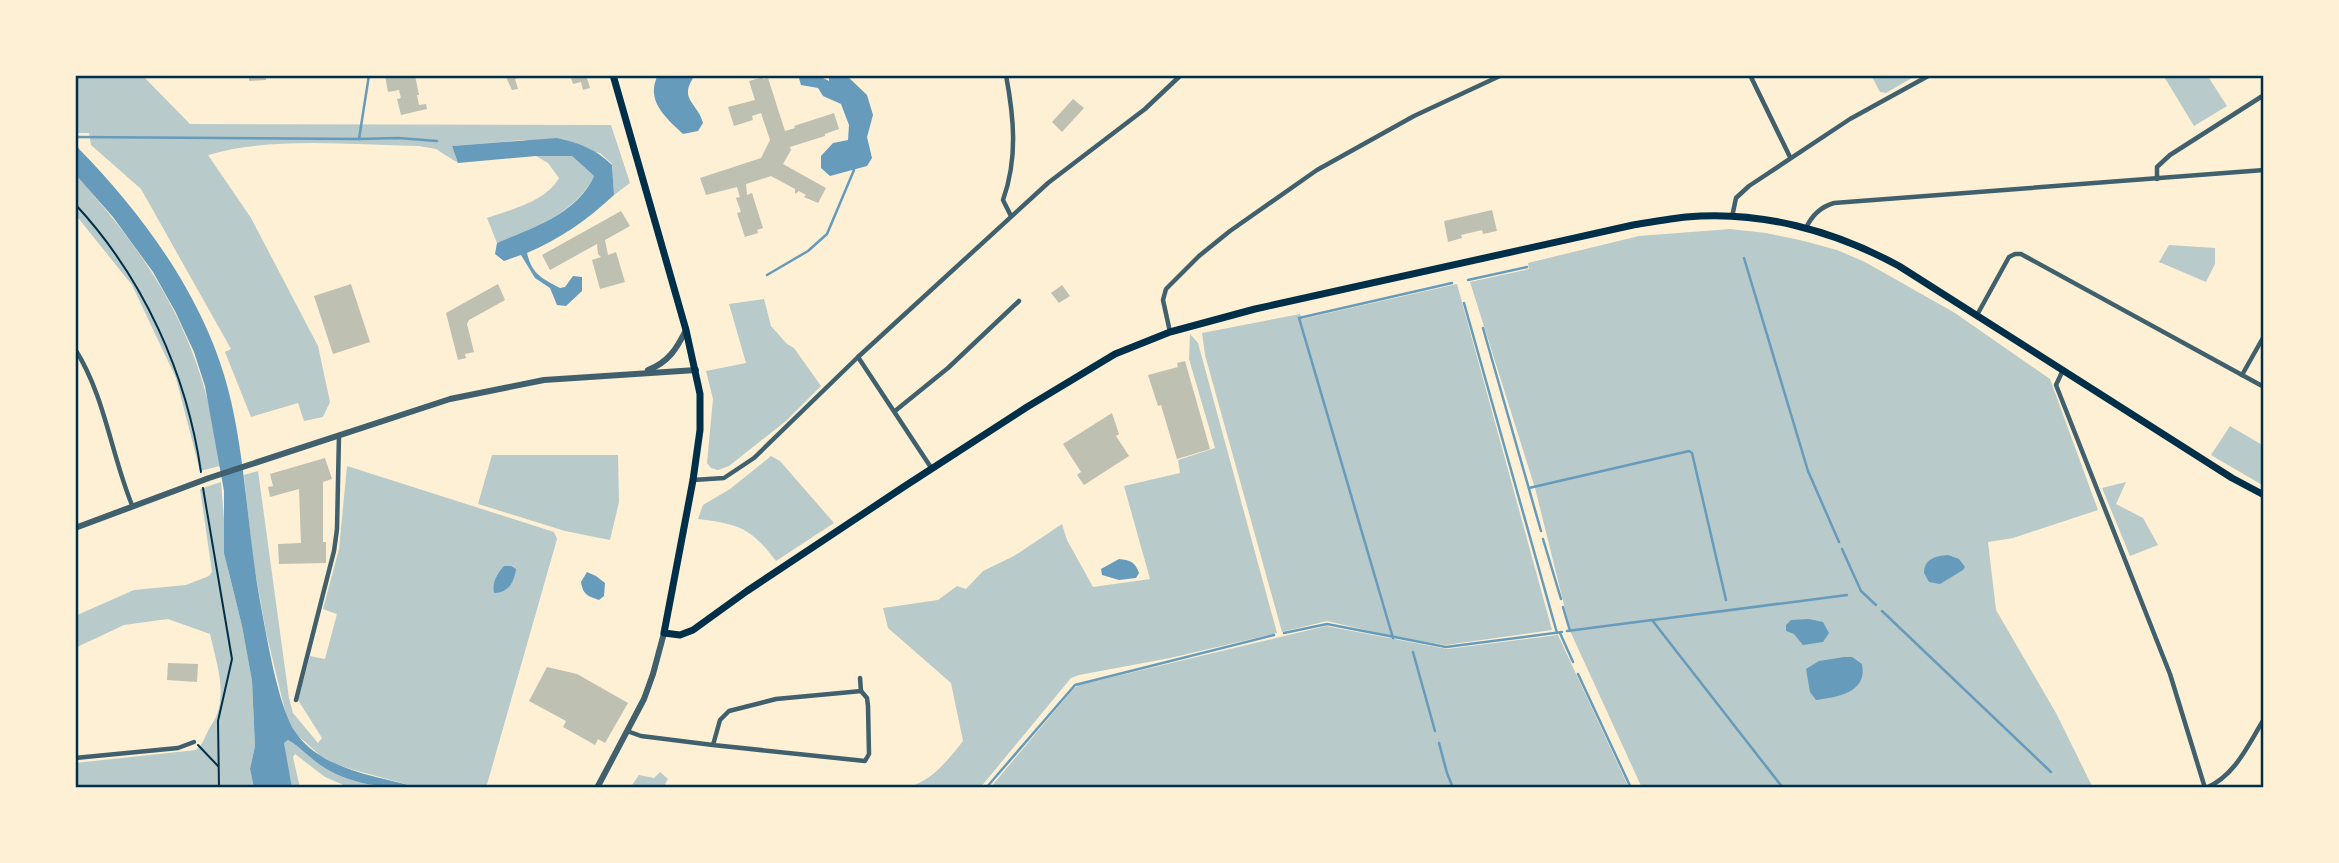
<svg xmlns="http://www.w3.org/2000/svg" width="2339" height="863" viewBox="0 0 2339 863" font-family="'Roboto Condensed',sans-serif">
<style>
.green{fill:#b9caca}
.water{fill:#669bbc}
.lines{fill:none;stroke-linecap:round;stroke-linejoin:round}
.stream{stroke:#669bbc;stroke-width:2.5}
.building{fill:#bec0b2}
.path{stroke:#003049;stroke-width:2}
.minor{stroke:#3f606c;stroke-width:4.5}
.tertiary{stroke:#3f606c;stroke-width:6}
.secondary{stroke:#003049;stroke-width:7}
.neatline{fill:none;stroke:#003049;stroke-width:2.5}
</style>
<rect width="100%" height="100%" fill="#fdf0d5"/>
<g class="green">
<path d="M75,75h67l48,49 421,1 19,58 -16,12 -2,-31 -12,-11 -76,-13 -72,6 6,17 -22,-14 -17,-3c-70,-1 -144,-10 -211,9l43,63 67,128 12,56 -7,15 -19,4 -6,-18 -47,14 -26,-65 6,-3 -90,-160 -50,-44 -2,-12h-10l-4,-3z"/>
<polygon points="1871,75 1917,75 1886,93 1880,92"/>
<polygon points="2163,75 2207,75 2227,106 2194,126"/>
<path d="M536,156h36l22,20c-19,38 -59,51 -97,67l-10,-25c25,-9 58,-16 72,-40l-11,-15z"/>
<path d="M75,174c67,75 116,145 137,245 3,15 7,31 8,47l-20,5 -24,-93 -44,-93 -57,-71z"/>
<polygon points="1730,229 1766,233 1804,241 1837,250 1865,262 1955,313 2050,379 2098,510 2013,538 1988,542 1996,610 2056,713 2093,788 1642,788 1571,633 1535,488 1470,282 1529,269 1528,263 1639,236"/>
<polygon points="2169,245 2215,248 2215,264 2206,282 2159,262"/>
<polygon points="1457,284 1552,630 1446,645 1395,637 1327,621 1282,632 1205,355 1202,333 1300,314 1302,319"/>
<polygon points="764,299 771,326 787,344 794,348 821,386 786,421 729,466 718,470 711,468 707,463 713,399 706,371 746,363 729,304"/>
<path d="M1190,334l8,9 79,290 -107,25 -91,17 -8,3 -91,110h-81c29,-1 48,-27 64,-47l-12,-58 -63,-55 -5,-20 55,-8 19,-14 9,3 17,-18 31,-15 48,-32 5,16 26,47 57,-8 -26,-93 56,-13 -2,-13 37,-12 -26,-89z"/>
<polygon points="2230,426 2264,446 2264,486 2211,455"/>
<polygon points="492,455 618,455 619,502 610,540 565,531 478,504"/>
<path d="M771,456l9,5 54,62 -58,38c-25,-33 -37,-37 -78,-42l5,-14 27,-16z"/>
<polygon points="347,466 554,532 557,539 486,788 420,788 354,770 335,764 321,756 297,735 287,719 266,632 253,559 244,475 258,471 289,698 293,713 318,743 322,738 298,700 310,656 325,659 337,614 323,609 339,549"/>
<path d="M221,482l7,88 14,56 10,55 3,65 -5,23 4,19h-179v-25l121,-13c7,-6 8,-11 12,-19 2,-5 6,-9 8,-14 11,-26 0,-56 -6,-83l-42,-15 -44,6 -49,23v-32l59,-26 52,-5 23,-9 3,-4 -12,-83z"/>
<polygon points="2126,482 2116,504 2143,518 2158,545 2130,556 2102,488"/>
<polygon points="1326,626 1447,649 1558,635 1629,788 990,788 1074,688 1079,685"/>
<polygon points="288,740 340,775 383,788 346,786 325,777 295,754 293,757 300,788 292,788 285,758 284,743"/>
<polygon points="660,772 668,779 663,788 630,788 639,775 654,778"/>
</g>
<g class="water">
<path d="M658,75h46l-11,3c-14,22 5,25 10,45l-5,8 -15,3c-18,-17 -38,-34 -25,-59z"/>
<polygon points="807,75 817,75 829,81 829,75 846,75 867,95 873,115 867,137 872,158 867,166 830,176 821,168 821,156 833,143 848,140 849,125 841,104 823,96 818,88 801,85 799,78"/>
<path d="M557,138c22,5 39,11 55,27l2,30c-27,25 -54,44 -87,58 5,21 14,25 33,35l5,-1 8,-11 9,1v14l-16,15 -9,-1 -7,-17 -15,-10 -14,-23 -17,6 -9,-7 2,-11c37,-16 80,-29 97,-67l-22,-20h-36l-78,7 -6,-17z"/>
<path d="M75,140l4,9c67,68 131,157 152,252 15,66 17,133 29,200 6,31 18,108 36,132 27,38 82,43 124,55 -35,0 -72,-3 -101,-24 -11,-8 -19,-17 -31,-24l-4,3 8,45h-38l-4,-19 5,-23 -3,-65 -10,-55 -18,-73v-62l-19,-105 -11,-34 -19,-41 -22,-39 -40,-55 -38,-43z"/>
<path d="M1948,555l11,4 6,8 -2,3 -23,14 -11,-2 -5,-9c0,-14 11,-17 24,-18z"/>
<path d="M1119,559c11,1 16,3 20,14l-3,5 -17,2 -17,-5 -1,-6z"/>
<path d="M504,566h7l5,3c-2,14 -8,24 -22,24 -2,-11 3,-19 10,-27z"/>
<path d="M587,572l9,4 9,7 -1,13 -5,4c-11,-4 -16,-5 -18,-18z"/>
<polygon points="1809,619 1823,622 1829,633 1823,642 1803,645 1794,634 1786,631 1786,625 1791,620"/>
<path d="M1844,657h8l10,7c6,29 -25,33 -46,36l-6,-8 -4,-23 13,-8z"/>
</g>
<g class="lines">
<g class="stream">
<polyline points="75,137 359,139 369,75"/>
<polyline points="359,139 398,138 437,141"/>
<polyline points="1744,258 1808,471 1839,542"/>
<polyline points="767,275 808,251 827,234 854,170"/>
<polyline points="1468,280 1527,267"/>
<polyline points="1464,303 1557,633"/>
<polyline points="1483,328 1541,531"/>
<polyline points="1529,488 1689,451 1692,453 1726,600"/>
<polyline points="1543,539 1561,599"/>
<polyline points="1842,549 1861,591 1876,605"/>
<polyline points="1563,607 1570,631"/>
<polyline points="1882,611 2051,772"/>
<polyline points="1653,620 1847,595"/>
<polyline points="1567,631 1652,620 1783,788"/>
<polyline points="1284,633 1327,624 1446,647 1562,632"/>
<polyline points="1560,633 1573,662"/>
<polyline points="1393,638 1299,318 1452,283"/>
<polyline points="1413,652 1435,731"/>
<polyline points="1578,674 1631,788"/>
<polyline points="1439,743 1447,773 1453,788"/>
<polyline points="986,788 1075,685 1274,635"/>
</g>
</g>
<g class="building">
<polygon points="249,75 266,75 266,80 249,81"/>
<polygon points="385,75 415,75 419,95 417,95 419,105 426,104 427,109 401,115 397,99 401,98 399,90 388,92"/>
<polygon points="505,75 526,75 526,76 515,79 518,89 512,90"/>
<polygon points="570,75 586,75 590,88 583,90 581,82 573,84"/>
<polygon points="763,77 763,79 768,78 785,131 795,128 794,126 834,113 839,129 825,134 825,136 790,147 791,150 783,164 826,188 818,203 804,197 806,195 799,191 795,194 795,189 771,176 746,184 747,195 752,193 763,228 757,230 758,233 745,237 737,213 741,212 736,198 740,197 737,187 706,195 700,178 761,158 770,140 761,113 752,116 753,120 734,126 728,107 755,100 749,81"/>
<polygon points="1073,99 1084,108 1062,132 1052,122"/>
<polygon points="1492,210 1497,231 1483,234 1482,230 1461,235 1462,238 1448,242 1444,221"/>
<polygon points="621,211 630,226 605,240 608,255 616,252 625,282 600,289 592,260 601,257 598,254 597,244 550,270 542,255"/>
<polygon points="351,284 370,342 333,354 314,296"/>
<polygon points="498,284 505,300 469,320 467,324 474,352 465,354 466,358 458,360 446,313"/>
<polygon points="1062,285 1070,296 1059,303 1051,293"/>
<polygon points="1185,361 1210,449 1177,459 1161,405 1158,406 1148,375 1178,367 1177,363"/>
<polygon points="1112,413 1119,434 1116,436 1129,456 1084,485 1077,475 1081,472 1063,444"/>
<polygon points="325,458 332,479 323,482 323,542 326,542 326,563 279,564 278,544 301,543 299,489 270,497 268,487 273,486 270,474"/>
<polygon points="168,663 198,664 197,682 167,680"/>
<polygon points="547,667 577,674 628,703 605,743 598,739 595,745 572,732 563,727 566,721 529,701"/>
</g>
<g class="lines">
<g class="path">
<path d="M75,204c68,73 112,170 126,268"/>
<polyline points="203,488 232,659 218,721 219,788"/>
<polyline points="198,745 218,766"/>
</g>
<g class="minor">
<path d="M1006,75c8,43 12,83 -3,125l8,16"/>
<polyline points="1750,75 1790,157"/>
<polyline points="2157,179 2157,167 2170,155 2264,95"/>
<polyline points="1732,217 1736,198 1749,186 1850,119 1930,75"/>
<path d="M1806,228c6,-13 14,-21 28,-25l430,-33"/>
<polyline points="1977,315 2009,257 2015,254 2021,254 2264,387"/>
<polyline points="1170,332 1163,300 1166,289 1199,256 1230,231 1317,170 1414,116 1502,75"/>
<path d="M75,349c30,47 36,105 57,156"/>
<polyline points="858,357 932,469"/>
<polyline points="2063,370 2056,385 2170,674 2205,788"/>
<polyline points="2242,375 2264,336"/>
<polyline points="895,411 948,368 1019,301"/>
<polyline points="693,480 724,478 754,458 858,357 1048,183 1145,109 1181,75"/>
<polyline points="2264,591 2264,593"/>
<polyline points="860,678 861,691"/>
<polyline points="296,700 334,551 337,529 339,435"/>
<polyline points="627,731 641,736 713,745 720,720 729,711 776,699 851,692 861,691 867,698 868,706 869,754 865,761 713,745"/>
<polyline points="75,758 178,748 194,742"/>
<path d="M2206,788c29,-12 42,-43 58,-69"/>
</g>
<g class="tertiary">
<path d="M648,370c21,-8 29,-22 38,-40"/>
<polyline points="75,528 209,478 450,399 544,380 696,370"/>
<polyline points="597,788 644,699 653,674 664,633"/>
</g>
<path class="secondary" d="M613,75l73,255 14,64v36l-7,50 -29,153 16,2 13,-5 54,-39 158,-105 122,-79 88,-53 55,-22 85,-23 378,-84c18,-3 36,-6 53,-8 74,-7 149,14 213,49l333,212 32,17"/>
</g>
<rect width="2339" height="863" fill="none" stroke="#fdf0d5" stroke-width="154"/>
<rect x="77" y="77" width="2185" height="709" class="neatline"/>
</svg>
